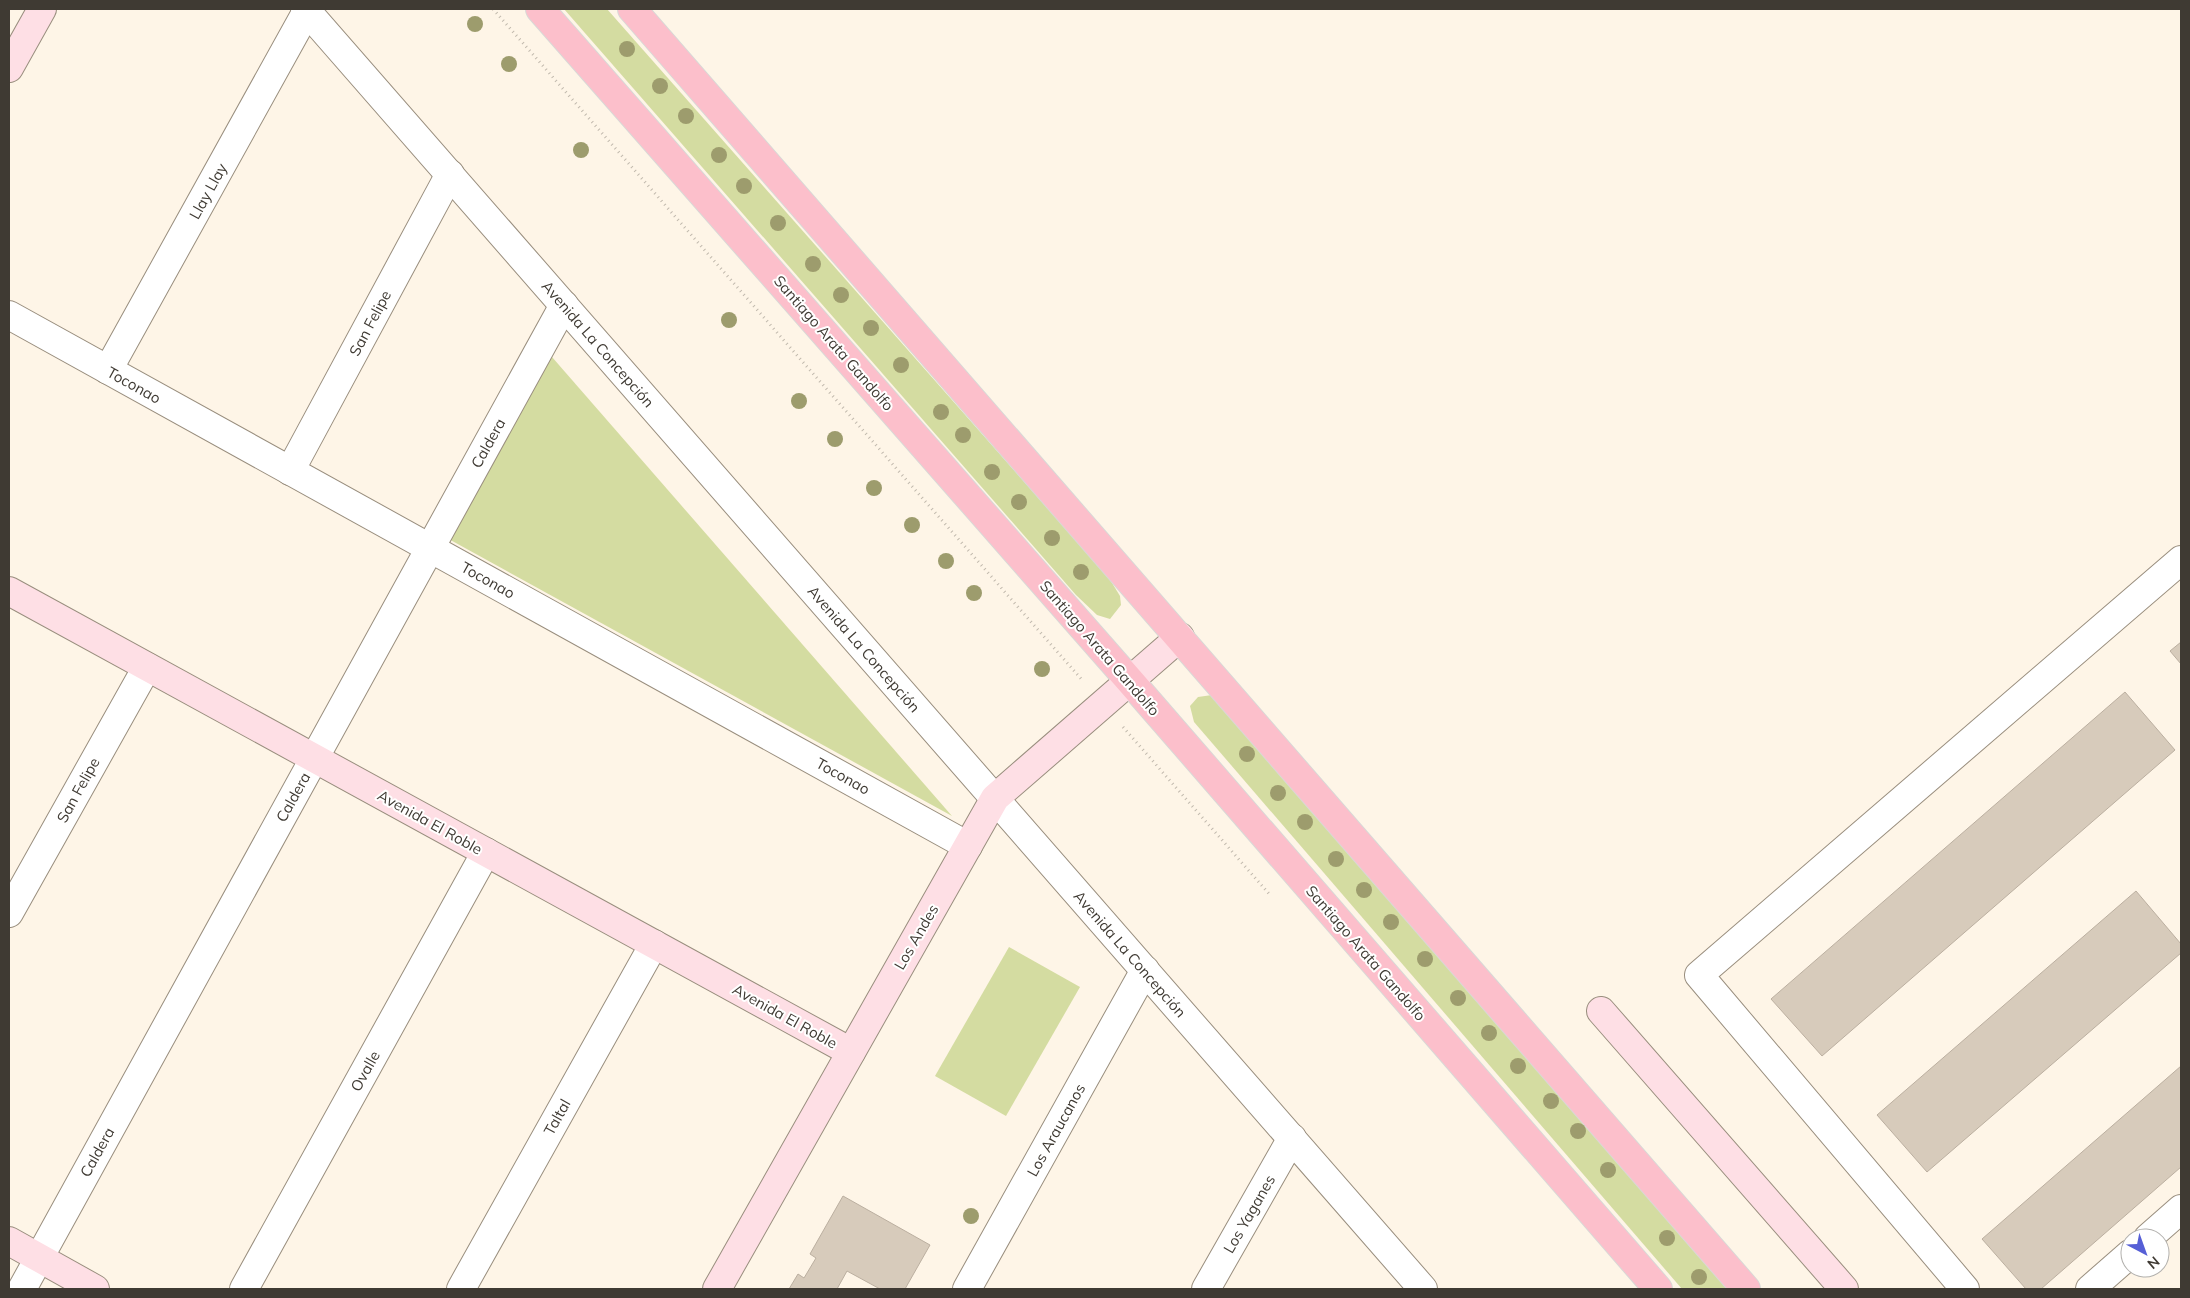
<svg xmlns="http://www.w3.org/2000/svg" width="2190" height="1298" viewBox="0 0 2190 1298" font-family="Mulish,sans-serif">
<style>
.green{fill:#d4dca1}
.building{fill:#d7cbbb;stroke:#bbafa0}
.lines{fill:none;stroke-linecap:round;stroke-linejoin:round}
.street-casing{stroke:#998e7e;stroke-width:30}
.secondary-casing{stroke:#998e7e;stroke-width:30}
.primary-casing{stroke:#d9d8d6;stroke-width:30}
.path{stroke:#c1b9ad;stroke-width:3;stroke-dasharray:1 4;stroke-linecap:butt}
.street{stroke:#fff;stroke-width:28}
.secondary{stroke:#fedfe5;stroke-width:28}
.primary{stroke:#fcbfcb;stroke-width:28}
.tree{fill:#9d9c6d}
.labels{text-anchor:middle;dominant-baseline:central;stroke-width:4;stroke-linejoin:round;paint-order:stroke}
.street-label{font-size:15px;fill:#3f3a33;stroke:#fff}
</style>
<rect width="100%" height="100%" fill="#fef5e7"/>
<g class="green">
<polygon points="564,9 607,9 1109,578 1120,596 1121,605 1110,619 1097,615 1076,595"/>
<polygon points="552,357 952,816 445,537"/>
<polygon points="1212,695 1727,1289 1682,1289 1194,722 1190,706 1198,697"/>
<polygon points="1009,947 1080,987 1006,1116 935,1076"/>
</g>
<g class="building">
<polygon points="2181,642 2181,664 2170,651"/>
<polygon points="2125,692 2175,750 1822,1056 1771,999"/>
<polygon points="2136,891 2181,944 2181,953 1927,1172 1877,1115"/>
<polygon points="2181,1066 2181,1167 2041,1289 2026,1289 1982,1239"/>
<polygon points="843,1196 930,1245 905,1289 880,1289 847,1271 837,1289 789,1289 798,1274 804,1278 816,1258 810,1254"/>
</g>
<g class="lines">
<g class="street-casing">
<g id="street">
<polyline points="305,9 1423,1289"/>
<polyline points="9,315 968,846"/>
<polyline points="108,370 307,11"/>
<polyline points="290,471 450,174"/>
<polyline points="9,913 147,667"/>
<polyline points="2148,1238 2181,1209"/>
<polyline points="22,1289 564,305"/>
<polyline points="244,1289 486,852"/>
<polyline points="461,1289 654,944"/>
<polyline points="967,1289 1145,970"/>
<polyline points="1206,1289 1292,1138"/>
<polyline points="1965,1289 1699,975 2181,560"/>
<polyline points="2090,1289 2130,1254"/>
</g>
</g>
<g class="secondary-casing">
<g id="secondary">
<polyline points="9,68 42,9"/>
<polyline points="9,591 851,1052"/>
<polyline points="1601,1011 1844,1289"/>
<polyline points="9,1241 95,1289"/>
<polyline points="717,1289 995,798 1180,637"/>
</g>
</g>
<g class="primary-casing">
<g id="primary">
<polyline points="540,9 1130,681 1658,1289"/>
<polyline points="632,9 1746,1289"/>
</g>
</g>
<g class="path">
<polyline points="493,9 1083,681"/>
<polyline points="1123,727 1271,896"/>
</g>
<use href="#street" class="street"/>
<use href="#secondary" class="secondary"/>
<use href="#primary" class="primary"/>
</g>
<g class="tree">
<circle cx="475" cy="24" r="8"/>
<circle cx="627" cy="49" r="8"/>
<circle cx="509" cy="64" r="8"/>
<circle cx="660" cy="86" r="8"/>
<circle cx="686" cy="116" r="8"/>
<circle cx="581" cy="150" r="8"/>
<circle cx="719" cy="155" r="8"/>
<circle cx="744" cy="186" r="8"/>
<circle cx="778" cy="223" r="8"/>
<circle cx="813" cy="264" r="8"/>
<circle cx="841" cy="295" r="8"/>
<circle cx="729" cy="320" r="8"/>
<circle cx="871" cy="328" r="8"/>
<circle cx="901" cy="365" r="8"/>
<circle cx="799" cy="401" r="8"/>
<circle cx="941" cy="412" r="8"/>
<circle cx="963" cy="435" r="8"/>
<circle cx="835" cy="439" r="8"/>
<circle cx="992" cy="472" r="8"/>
<circle cx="874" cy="488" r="8"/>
<circle cx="1019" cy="502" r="8"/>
<circle cx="912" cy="525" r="8"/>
<circle cx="1052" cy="538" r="8"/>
<circle cx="946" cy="561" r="8"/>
<circle cx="1081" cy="572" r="8"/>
<circle cx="974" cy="593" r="8"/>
<circle cx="1042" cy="669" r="8"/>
<circle cx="1247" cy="754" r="8"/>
<circle cx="1278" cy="793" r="8"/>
<circle cx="1305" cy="822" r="8"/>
<circle cx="1336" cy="859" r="8"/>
<circle cx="1364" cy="890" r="8"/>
<circle cx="1391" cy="922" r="8"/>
<circle cx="1425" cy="959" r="8"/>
<circle cx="1458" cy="998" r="8"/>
<circle cx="1489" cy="1033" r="8"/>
<circle cx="1518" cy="1066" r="8"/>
<circle cx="1551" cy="1101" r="8"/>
<circle cx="1578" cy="1131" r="8"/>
<circle cx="1608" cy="1170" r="8"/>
<circle cx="971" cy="1216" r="8"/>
<circle cx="1667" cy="1238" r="8"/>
<circle cx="1699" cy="1277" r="8"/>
</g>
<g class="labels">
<g class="street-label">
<text transform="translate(208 191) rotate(-61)">Llay Llay</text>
<text transform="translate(370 323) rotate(-62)">San Felipe</text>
<text transform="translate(834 343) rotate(49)">Santiago Arata Gandolfo</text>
<text transform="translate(598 344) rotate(49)">Avenida La Concepción</text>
<text transform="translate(134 385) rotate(29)">Toconao</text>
<text transform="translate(488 443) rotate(-61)">Caldera</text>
<text transform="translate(488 580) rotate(29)">Toconao</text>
<text transform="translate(1100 648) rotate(49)">Santiago Arata Gandolfo</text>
<text transform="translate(864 649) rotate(49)">Avenida La Concepción</text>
<text transform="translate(843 776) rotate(29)">Toconao</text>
<text transform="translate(78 790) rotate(-61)">San Felipe</text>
<text transform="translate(293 797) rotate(-61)">Caldera</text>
<text transform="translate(430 822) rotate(29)">Avenida El Roble</text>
<text transform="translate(916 937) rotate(-60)">Los Andes</text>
<text transform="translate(1366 953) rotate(49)">Santiago Arata Gandolfo</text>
<text transform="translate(1130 954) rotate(49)">Avenida La Concepción</text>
<text transform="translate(785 1016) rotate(29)">Avenida El Roble</text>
<text transform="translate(365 1071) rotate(-61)">Ovalle</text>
<text transform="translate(557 1117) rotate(-61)">Taltal</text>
<text transform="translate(1056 1130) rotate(-61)">Los Araucanos</text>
<text transform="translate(97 1152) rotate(-61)">Caldera</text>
<text transform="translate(1249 1214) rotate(-60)">Los Yaganes</text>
</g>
</g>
<rect width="2190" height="1298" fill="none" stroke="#3f3a33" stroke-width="20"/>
<g transform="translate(2145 1253) rotate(139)"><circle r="24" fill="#ffffff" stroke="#b2b0ad"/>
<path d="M0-4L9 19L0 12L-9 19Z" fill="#565fd6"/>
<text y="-8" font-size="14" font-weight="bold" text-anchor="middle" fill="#3f3a33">N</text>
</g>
</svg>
